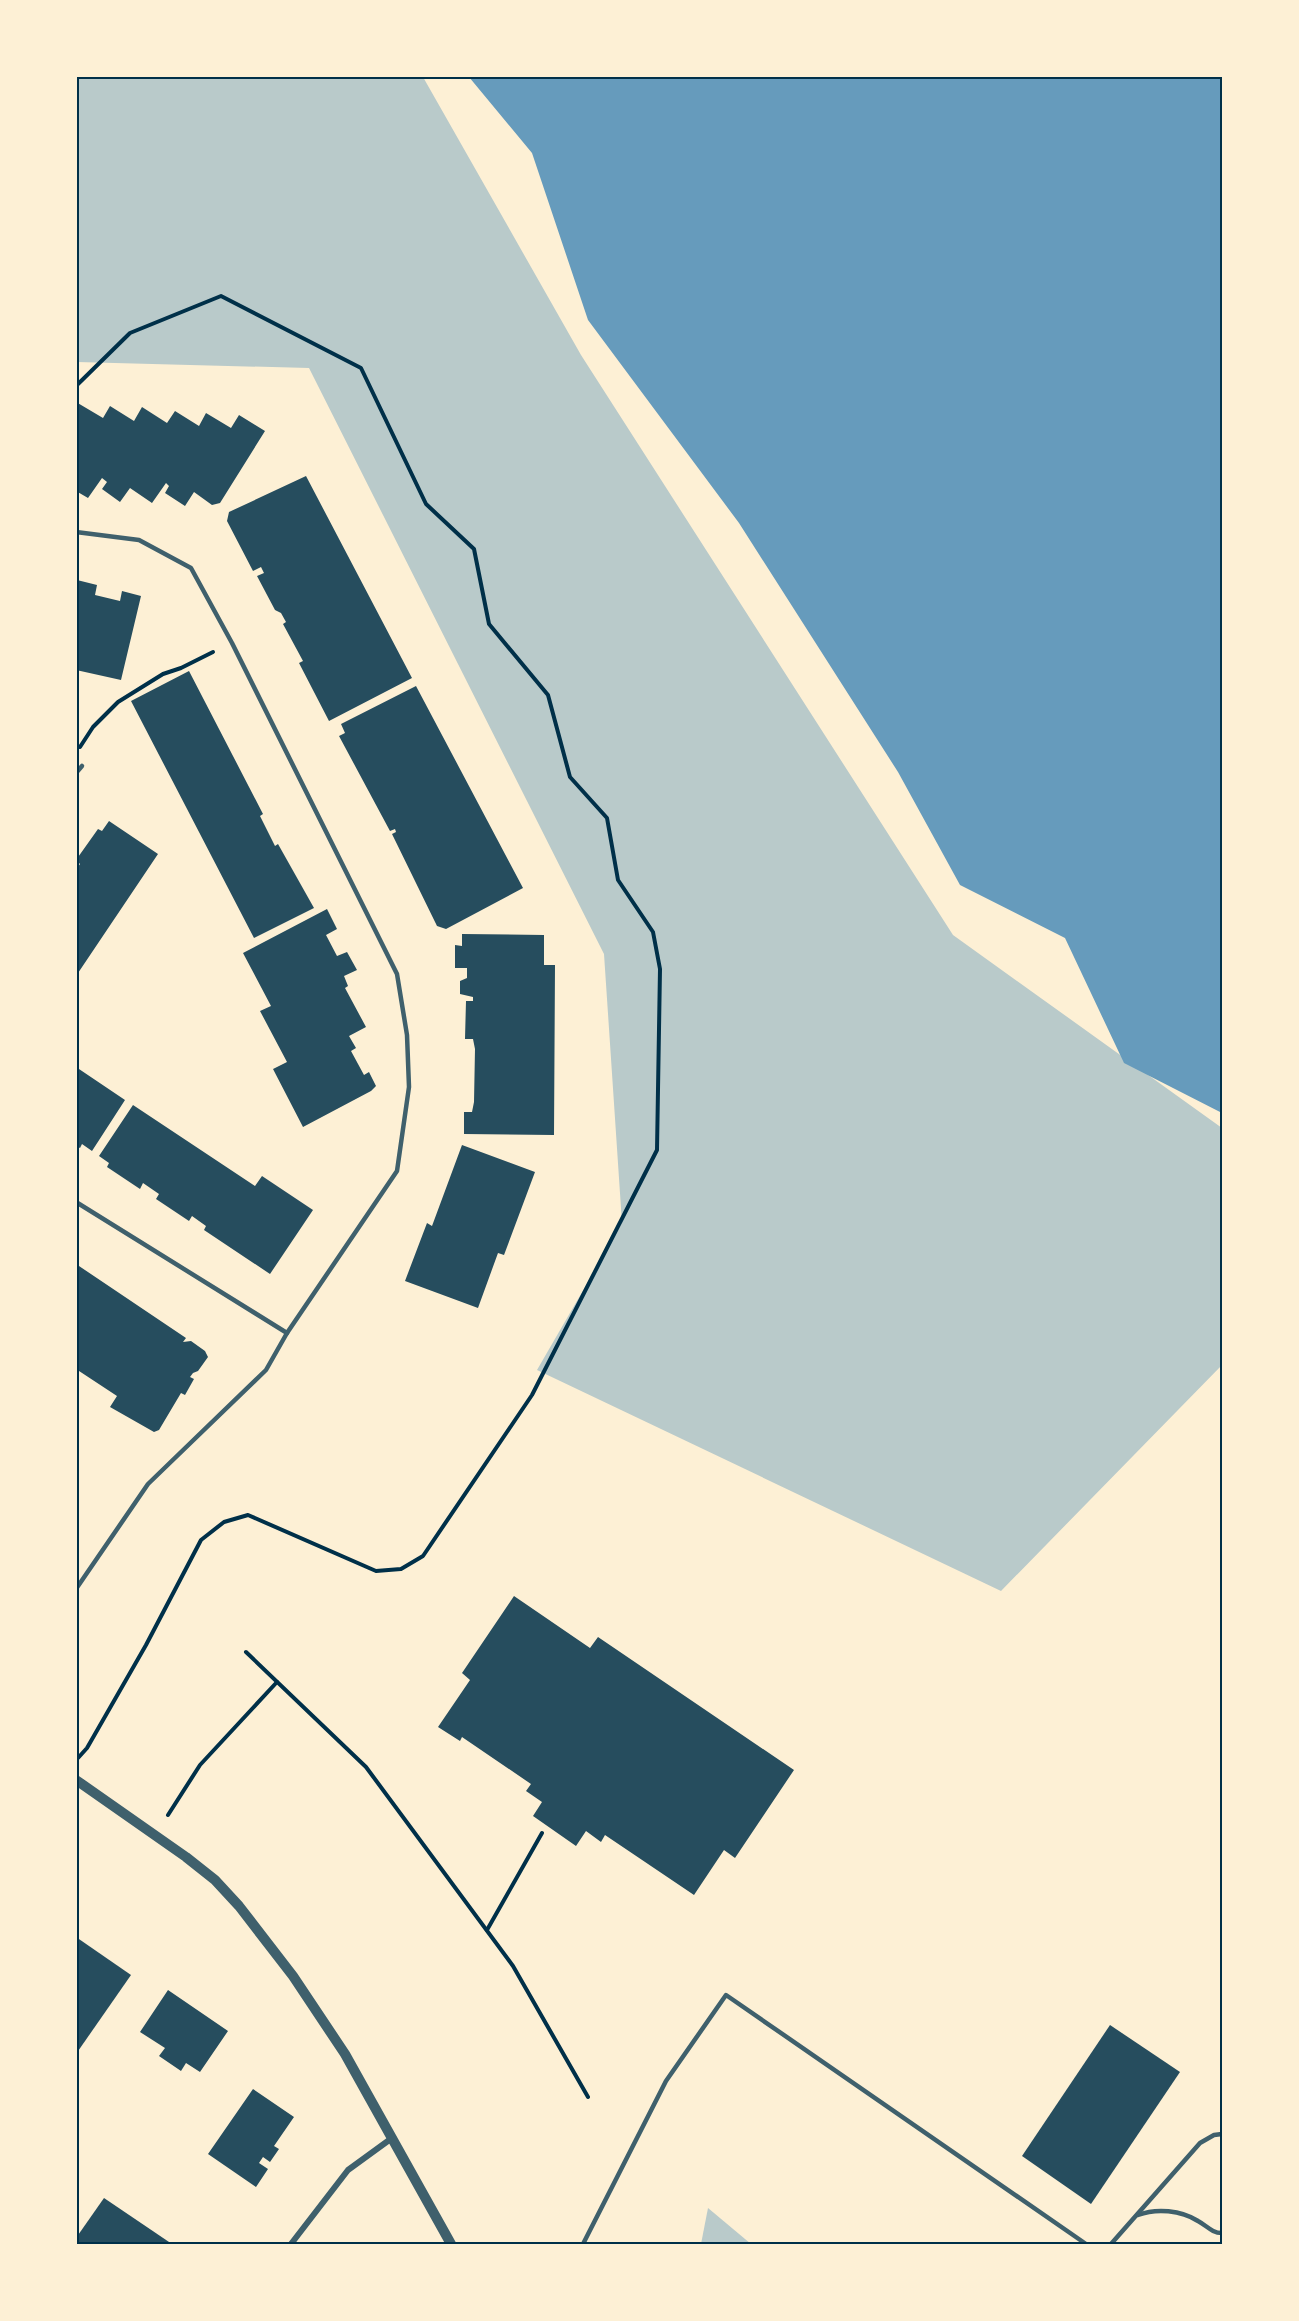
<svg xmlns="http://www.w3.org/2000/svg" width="1299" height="2321" viewBox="0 0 1299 2321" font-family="'Fira Sans',sans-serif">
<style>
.green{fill:#b9caca}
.water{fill:#669bbc}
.building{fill:#264d5e}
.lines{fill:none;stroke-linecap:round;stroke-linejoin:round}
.path{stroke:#003049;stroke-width:4}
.service{stroke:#3f606c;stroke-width:4.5}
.minor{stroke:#3f606c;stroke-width:6}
.tertiary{stroke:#3f606c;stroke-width:10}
.neatline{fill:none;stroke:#003049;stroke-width:2}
</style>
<rect width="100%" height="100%" fill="#fdf0d5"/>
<g class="green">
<polygon points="77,77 423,77 581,355 953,935 1222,1128 1222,1365 1001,1591 537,1370 622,1223 604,954 309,368 77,362"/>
<polygon points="708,2208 751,2244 701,2244"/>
</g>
<polygon class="water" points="469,77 1222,77 1222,1113 1124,1063 1065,938 960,885 898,772 739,523 588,320 532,153"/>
<g class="building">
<polygon points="76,402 103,418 110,406 134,421 142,407 167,423 175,411 199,426 206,413 231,428 239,415 265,431 220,503 212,505 194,492 185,506 165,493 169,486 166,483 152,503 130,488 120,502 102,489 107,482 102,478 88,498 76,491"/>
<polygon points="306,476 412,678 329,721 299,663 303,661 283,624 286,622 281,613 275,610 257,576 264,573 261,567 253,571 227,521 229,512"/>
<polygon points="77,580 97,585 95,595 120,601 122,591 141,596 121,680 76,670"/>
<polygon points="189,671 263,814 260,816 275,846 278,844 314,908 254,938 131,701"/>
<polygon points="416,686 523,888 446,929 437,926 392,834 396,832 395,829 390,831 339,736 345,733 341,724"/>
<polygon points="109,821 158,854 76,976 76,870 80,864 76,860 98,829 102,831"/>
<polygon points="327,909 337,929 326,935 337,956 347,952 357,970 344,976 348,986 345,988 366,1027 349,1036 356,1048 351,1051 364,1075 369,1072 376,1086 371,1091 303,1127 273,1069 287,1062 260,1011 271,1006 243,953"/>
<polygon points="462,934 544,935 544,965 555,965 554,1135 464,1134 464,1112 472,1112 474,1102 475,1049 473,1039 465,1039 466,1001 473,1001 473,997 460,994 460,981 467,978 467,968 455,968 455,945 462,946"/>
<polygon points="76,1067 125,1100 92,1151 82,1144 80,1148 76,1146"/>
<polygon points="133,1105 255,1186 262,1176 313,1210 270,1274 204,1230 206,1226 192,1216 189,1221 156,1199 159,1194 143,1183 140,1189 107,1167 109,1163 99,1156"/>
<polygon points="462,1145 535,1172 504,1255 498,1253 478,1308 405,1281 427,1223 432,1226"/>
<polygon points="79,1266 186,1338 183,1342 191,1341 205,1351 208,1357 198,1371 193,1373 190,1377 194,1379 185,1395 181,1393 159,1430 154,1432 110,1407 117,1396 76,1369 76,1269"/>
<polygon points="514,1596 590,1648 598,1637 794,1770 735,1858 724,1850 694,1895 605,1835 601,1842 586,1831 576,1846 533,1816 542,1802 526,1791 531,1784 462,1737 460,1741 438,1727 470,1680 462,1673"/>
<polygon points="76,1937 131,1975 76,2054"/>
<polygon points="168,1990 228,2031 200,2072 186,2063 181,2071 159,2056 165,2048 140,2032"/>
<polygon points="1110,2025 1180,2072 1091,2204 1022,2156"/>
<polygon points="253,2089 294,2117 274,2146 279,2149 270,2162 263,2157 259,2163 268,2169 256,2187 208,2154"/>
<polygon points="104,2198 172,2244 76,2244 76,2238"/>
</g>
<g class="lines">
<g class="path">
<polyline points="76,386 130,333 221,296 361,368 426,504 474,549 489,624 548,695 570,777 607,818 618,880 653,932 660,969 657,1150 532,1395 423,1556 401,1569 376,1571 248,1515 224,1522 201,1540 146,1645 87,1748 78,1758"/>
<polyline points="80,747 93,727 118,702 163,674 181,668 213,652"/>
<polyline points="246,1652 366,1767 513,1966 588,2097"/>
<polyline points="168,1815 200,1765 277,1682"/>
<polyline points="487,1930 542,1833"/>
</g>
<g class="service">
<polyline points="76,532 139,540 191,568 232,643 397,974 407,1035 409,1087 397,1171 287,1333 266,1370 148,1484 76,1589"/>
<polyline points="76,773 82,766"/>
<polyline points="76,1202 287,1333"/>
<path d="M1138,2215c18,-7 43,-5 60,6 9,5 14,12 24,12"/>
<polyline points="583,2244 666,2081 726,1995 1086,2244"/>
<polyline points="1111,2244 1200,2143 1214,2135 1222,2134"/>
</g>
<polyline class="minor" points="291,2244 348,2170 392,2138"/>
<polyline class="tertiary" points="76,1780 186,1857 215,1880 239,1906 293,1976 345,2054 451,2244"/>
</g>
<rect width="1299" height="2321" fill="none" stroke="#fdf0d5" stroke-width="156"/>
<rect x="78" y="78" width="1143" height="2165" class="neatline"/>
</svg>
